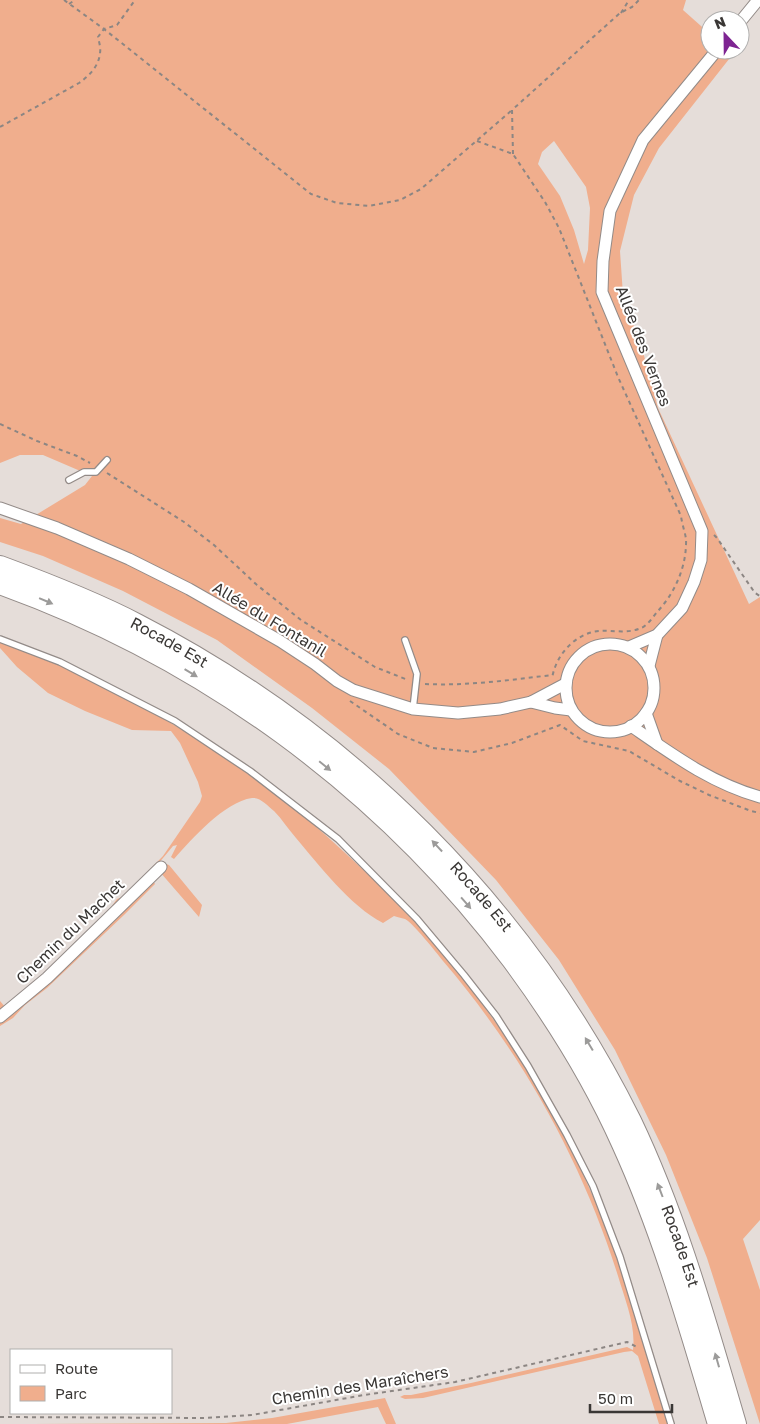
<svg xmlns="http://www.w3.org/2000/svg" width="760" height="1424" viewBox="0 0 760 1424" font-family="'Golos Text',sans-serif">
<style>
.green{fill:#f0ae8d;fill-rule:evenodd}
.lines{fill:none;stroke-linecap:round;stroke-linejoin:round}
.lane-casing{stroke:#938b88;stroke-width:8}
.street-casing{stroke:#938b88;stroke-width:13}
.highway-casing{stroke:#938b88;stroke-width:22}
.path{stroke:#8c8683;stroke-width:2;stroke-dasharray:4 4;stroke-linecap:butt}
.lane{stroke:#fff;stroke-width:5.5}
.street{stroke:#fff;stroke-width:11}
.highway{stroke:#fff;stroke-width:20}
.oneway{fill:#9c9b9a}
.labels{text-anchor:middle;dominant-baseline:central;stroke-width:4;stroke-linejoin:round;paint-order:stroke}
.street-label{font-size:16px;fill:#3a3735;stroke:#fff}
</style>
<rect width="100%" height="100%" fill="#e5ddd9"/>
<g class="green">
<path d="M0,0h686l-3,10 27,24v16h19l4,4 -74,94 -25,47 -14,56 3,44 20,57 15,56 91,196 11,-7v623l-17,19 17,51v134l-53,-166 -41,-103 -51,-105 -56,-90 -63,-80 -107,-111 -77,-61 -95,-68 -94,-49 -80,-35 -43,-14v-24l21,6 64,-39 7,-9 -49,-21h-23l-20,8zM554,141l32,46 4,21 -2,42 -4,14 -10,-34 -14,-34 -22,-32 4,-12z"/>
<path d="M0,642c20,7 41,14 60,23 66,30 128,66 187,107 45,31 85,68 124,105 20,18 40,37 57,57 13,15 24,31 37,47 46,60 87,124 118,193 37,80 60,166 85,250h-9l-21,-68 -6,-5 -8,1 -201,46 -18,1 -5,-2 4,-2h7l60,-12 156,-36 6,3c3,-25 -8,-50 -15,-74 -36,-115 -97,-224 -175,-315 -7,-9 -30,-38 -38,-42 -4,-1 -8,-2 -11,-3l-11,7c-33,-17 -64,-58 -87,-85 -8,-9 -14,-19 -22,-27 -6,-5 -14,-14 -22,-13 -28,4 -60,41 -78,61l-3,-2 6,-12 -4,1c-22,28 -49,53 -75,78 -32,31 -64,63 -98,91v-14l6,7 6,-4 91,-86 14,-19 7,-3 39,-40 26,-38 11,-16 2,-6 -4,-14 -18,-39 -9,-12 -39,-1 -47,-19 -37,-18 -31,-26 -17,-19z"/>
<polygon points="166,864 169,865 202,905 199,917 160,872 159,871"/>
<polygon points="152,879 155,884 125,914 47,988 25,1005 13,1018 0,1026 0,1021"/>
<polygon points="385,1398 396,1424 386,1424 378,1407 287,1424 31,1424 226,1423 272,1418"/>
</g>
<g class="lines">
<g class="lane-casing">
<g id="lane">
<polyline points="69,480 84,472 96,472 107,460"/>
<polyline points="0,639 60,662 175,721 250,771 338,839 417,919 464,975 496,1016 528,1066 567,1135 593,1186 620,1257 671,1424"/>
<polyline points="405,640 417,674 413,709"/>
</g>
</g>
<g class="street-casing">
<g id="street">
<polyline points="740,22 758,0"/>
<polyline points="0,508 57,528 129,559 189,589 280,641 315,664 337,681 353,690 413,709 458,713 500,709 531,702 565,684"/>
<circle cx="610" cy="688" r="44"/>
<polyline points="629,647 657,635 682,608 694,582 701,560 702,531 602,292 603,261 610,211 643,140 717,50"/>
<polyline points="649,666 657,635"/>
<polyline points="531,702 555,708 571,710"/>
<polyline points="646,713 657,744"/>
<path d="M631,726c42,29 80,57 129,71"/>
<polyline points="0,1017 47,978 161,867"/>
</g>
</g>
<g class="highway-casing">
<g id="highway">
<path id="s1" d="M0,566c46,17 93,35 137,58 212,109 388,283 494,497 46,96 75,201 105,303"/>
<path d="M0,584c203,73 382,203 512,376 43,58 81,119 110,184 41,90 68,186 96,280"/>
</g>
</g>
<g class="path">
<polyline points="64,0 104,29 311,194 337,203 369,206 400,200 421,189 512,110"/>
<polyline points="69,4 75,0"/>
<polyline points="621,13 629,0"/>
<path d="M0,127l79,-44c10,-7 20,-17 21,-30 1,-5 -1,-11 -2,-16l6,-8 13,-4 18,-25"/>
<path d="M477,141l36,13 32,48 14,26 59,149 63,139c1,8 4,16 5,23 1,27 -11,54 -29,73 -4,5 -10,14 -16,16 -13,6 -29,2 -42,3 -24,2 -44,25 -47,48"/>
<polyline points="513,154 512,110 620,13 632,7 639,0"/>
<polyline points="0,424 37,441 77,456 90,463"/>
<polyline points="107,473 184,522 214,545 257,585 301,620 375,667 408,680"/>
<polyline points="714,535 717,538 755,593 760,596"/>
<path d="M425,684c43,2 85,-4 127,-9"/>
<polyline points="350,701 398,734 433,748 474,752 512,743 560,725 583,741 629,751 680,781 709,795 751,811 760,813"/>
<polyline points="0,1417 206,1418 252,1415 364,1395 455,1382 627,1342 639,1348"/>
</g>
<use href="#lane" class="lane"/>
<use href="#street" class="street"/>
<use href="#highway" class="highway"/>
</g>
<defs><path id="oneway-solid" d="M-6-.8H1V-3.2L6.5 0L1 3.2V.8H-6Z" transform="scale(1.25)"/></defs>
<g class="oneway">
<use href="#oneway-solid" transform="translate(46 601) rotate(23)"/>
<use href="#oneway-solid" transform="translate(191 673) rotate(31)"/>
<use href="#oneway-solid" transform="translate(325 766) rotate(39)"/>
<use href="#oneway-solid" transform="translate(437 846) rotate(-133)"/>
<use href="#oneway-solid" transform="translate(466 903) rotate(49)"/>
<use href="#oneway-solid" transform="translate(589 1044) rotate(-121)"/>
<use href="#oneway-solid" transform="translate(660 1190) rotate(-111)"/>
<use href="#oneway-solid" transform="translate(717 1360) rotate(-106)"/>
</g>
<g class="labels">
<g class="street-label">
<text transform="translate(644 346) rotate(69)">Allée des Vernes</text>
<text transform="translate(270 619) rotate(31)">Allée du Fontanil</text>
<text stroke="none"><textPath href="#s1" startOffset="186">Rocade Est</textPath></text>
<text stroke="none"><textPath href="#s1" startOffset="591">Rocade Est</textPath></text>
<text transform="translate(70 931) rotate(-44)">Chemin du Machet</text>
<text stroke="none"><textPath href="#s1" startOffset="996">Rocade Est</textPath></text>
<text transform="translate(360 1385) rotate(-9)">Chemin des Maraîchers</text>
</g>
</g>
<rect x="10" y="1349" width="162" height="65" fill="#ffffff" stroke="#b0afae"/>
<rect x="20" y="1365" width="25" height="8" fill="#ffffff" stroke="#b0afae"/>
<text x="55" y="1374" font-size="15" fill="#3a3735">Route</text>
<rect x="20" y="1386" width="25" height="15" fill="#f0ae8d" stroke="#b0afae"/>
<text x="55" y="1399" font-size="15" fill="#3a3735">Parc</text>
<g transform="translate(725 35) rotate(338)"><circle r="24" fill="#ffffff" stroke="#b0afae"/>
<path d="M0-4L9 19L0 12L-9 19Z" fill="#7e2492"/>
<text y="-8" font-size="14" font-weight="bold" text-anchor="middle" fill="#3a3735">N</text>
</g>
<path d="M590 1404v8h82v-8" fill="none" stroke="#3a3735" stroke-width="2.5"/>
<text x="598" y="1404" font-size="15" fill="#3a3735" stroke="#ffffff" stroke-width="4" paint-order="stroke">50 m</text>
</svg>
